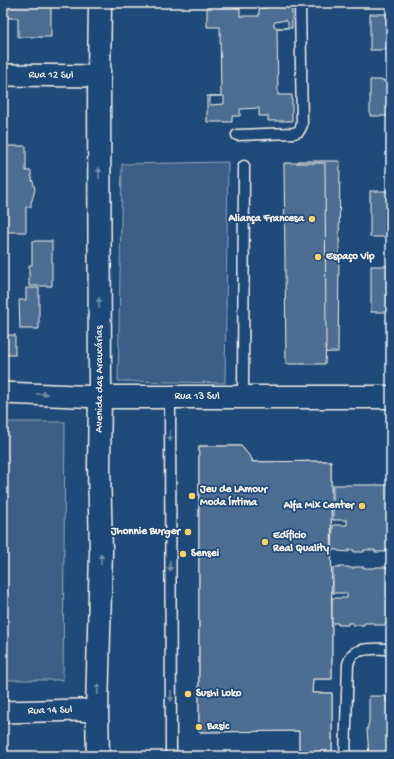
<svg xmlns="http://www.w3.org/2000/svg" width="394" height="759" viewBox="0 0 394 759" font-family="'Gochi Hand',sans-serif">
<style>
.green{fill:#3a5f88;stroke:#97a8b8}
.building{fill:#4d6e92;stroke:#f4f1e8;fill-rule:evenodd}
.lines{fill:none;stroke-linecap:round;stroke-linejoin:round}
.lane-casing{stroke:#f4f1e8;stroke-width:13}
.street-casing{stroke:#f4f1e8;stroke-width:24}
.secondary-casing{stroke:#f4f1e8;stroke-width:25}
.lane{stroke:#1f4a7a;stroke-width:10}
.street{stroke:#1f4a7a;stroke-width:21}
.secondary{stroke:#1f4a7a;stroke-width:22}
.oneway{fill:#748da6}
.poi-dot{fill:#ffd166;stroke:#1f4a7a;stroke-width:1.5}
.labels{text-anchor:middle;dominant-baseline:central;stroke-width:3.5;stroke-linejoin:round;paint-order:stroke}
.street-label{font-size:11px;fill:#f4f1e8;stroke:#1f4a7a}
.poi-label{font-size:11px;font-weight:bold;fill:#f4f1e8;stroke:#1f4a7a;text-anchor:start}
</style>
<rect width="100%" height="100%" fill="#1f4a7a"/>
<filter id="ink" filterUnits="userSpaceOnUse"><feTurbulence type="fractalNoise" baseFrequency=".025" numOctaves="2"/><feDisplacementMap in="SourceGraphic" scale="8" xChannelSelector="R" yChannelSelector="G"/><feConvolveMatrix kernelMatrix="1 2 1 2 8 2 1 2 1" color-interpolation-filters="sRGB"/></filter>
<g filter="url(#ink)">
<g class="green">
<polygon points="228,162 225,383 118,381 122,164"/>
<polygon points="3,422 65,422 63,680 3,680"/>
</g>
<g class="building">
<polygon points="3,3 51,3 51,37 18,37 18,18 5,18 5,37 3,37"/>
<path d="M207,3h24v4l9,1v8h19v-8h8v-5h25v25h-15l1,67h14v26h-24v-5h-9v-8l-19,1v7h-8v6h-25v-26h14l-1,-69h-13zM286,20l2,3v3l-2,2h-8l-4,-2v-3l1,-1zM210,96h14v8l-14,1z"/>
<polygon points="370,14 391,14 391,48 385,48 385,50 370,50"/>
<polygon points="370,80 384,80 384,82 391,83 391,116 370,116"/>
<polygon points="3,146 26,146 26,171 31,171 31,175 35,189 33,197 31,203 31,207 26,207 26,232 3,232"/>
<polygon points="298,161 340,161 338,352 297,353"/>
<polygon points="284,163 325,163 326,343 325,364 286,364"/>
<rect x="370" y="191" width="21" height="46"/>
<polygon points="32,241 52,241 52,286 29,286 29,265 32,265"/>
<rect x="371" y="266" width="20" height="46"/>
<polygon points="26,288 39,288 39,329 20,329 19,300 26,300"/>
<rect x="3" y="335" width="12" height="20"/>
<path d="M199,446h42l11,13v3l79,-1 1,218h-19l-1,14h20v63h-33v-25l-100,1zM255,534h18v20h-18zM273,575v21h-17l-1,-20z"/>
<polygon points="199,446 241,446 252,459 252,462 331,461 332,679 313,679 312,693 332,693 332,756 299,756 299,731 199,732"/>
<polygon points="333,485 391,485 391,551 386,550 386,552 375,552 375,550 364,550 364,552 354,552 354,550 348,550 349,552 338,551 338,550 332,550 333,525 347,525 347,520 333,520"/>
<polygon points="339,567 349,567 349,568 354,568 354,567 364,567 364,568 375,568 376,567 386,567 386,568 391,568 391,625 391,623 385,623 385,625 375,625 375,623 364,623 364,625 353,625 353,623 348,623 348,625 338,625 338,623 332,623 332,598 347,598 347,593 333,593 333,568 339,568"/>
<polygon points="369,696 386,696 386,701 391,701 391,756 369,756 367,729 369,722"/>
</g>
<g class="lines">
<g class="lane-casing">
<g id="lane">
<polyline points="237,135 294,133 299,131 302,125 300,3"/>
<polyline points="170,397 171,756"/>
<polyline points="243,397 244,166"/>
<path d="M345,756l3,-92c1,-3 2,-6 4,-9 8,-8 28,-6 39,-6"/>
</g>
</g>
<g class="street-casing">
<g id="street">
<path id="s1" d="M3,75l96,1"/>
<polyline points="3,393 100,397"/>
<path id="s2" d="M3,712l78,-2 16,2"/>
</g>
</g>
<g class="secondary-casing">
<g id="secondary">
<path id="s3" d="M100,397h291"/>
<path id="s4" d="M98,756l-1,-44 4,-161 -2,-85 1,-69 -1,-321 1,-73"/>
</g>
</g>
<use href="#lane" class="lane"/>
<use href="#street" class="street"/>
<use href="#secondary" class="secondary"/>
</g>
<defs><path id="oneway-solid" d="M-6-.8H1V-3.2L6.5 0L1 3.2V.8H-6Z"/></defs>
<g class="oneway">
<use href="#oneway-solid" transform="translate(99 173) rotate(-90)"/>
<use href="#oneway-solid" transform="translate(99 303) rotate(-90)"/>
<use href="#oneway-solid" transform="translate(42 394) rotate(2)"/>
<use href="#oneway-solid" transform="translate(170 436) rotate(90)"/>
<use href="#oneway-solid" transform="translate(101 559) rotate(-89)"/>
<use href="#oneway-solid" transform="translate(170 566) rotate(90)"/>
<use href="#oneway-solid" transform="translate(98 689) rotate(-89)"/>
<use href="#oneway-solid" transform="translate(171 696) rotate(90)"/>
</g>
</g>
<g class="poi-dot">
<circle cx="312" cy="219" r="4"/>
<circle cx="318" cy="257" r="4"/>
<circle cx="192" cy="496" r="4"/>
<circle cx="362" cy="506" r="4"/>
<circle cx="188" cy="532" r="4"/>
<circle cx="265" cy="542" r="4"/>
<circle cx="183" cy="554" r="4"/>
<circle cx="188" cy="694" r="4"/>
<circle cx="199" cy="727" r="4"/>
</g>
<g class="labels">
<g class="street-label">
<text stroke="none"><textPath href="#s1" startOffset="48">Rua 12 Sul</textPath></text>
<text stroke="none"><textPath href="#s4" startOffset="377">Avenida das Araucárias</textPath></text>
<text stroke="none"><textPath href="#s3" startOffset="97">Rua 13 Sul</textPath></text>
<text stroke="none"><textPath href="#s2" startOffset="47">Rua 14 Sul</textPath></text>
</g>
<g class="poi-label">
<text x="304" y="219" text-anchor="end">Aliança Francesa</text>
<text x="326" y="257">Espaço Vip</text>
<text x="200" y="490">Jeu de LAmour<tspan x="200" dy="13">Moda Íntima</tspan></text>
<text x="354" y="506" text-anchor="end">Alfa Mix Center</text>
<text x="180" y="532" text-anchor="end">Jhonnie Burger</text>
<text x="273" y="536">Edíficio<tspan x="273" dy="13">Real Quality</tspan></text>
<text x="191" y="554">Sensei</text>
<text x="196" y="694">Sushi Loko</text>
<text x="207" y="727">Basic</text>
</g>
</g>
<rect width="394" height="759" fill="none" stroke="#1f4a7a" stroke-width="16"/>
<rect x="8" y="8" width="378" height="743" fill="none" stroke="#f4f1e8" stroke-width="1.5" filter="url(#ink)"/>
</svg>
